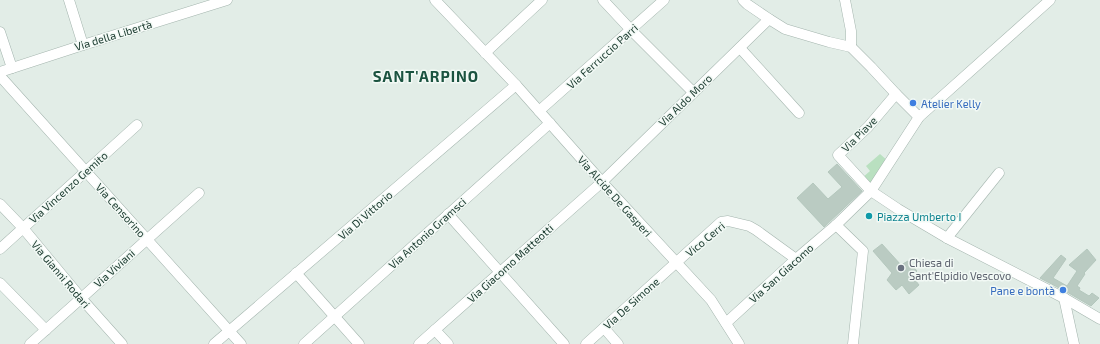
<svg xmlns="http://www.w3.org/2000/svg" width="1100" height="344" viewBox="0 0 1100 344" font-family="'Exo 2',sans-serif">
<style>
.green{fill:#b9e0c0}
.building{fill:#bacbc2;stroke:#b4c7bd}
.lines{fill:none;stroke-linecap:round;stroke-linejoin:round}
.minor-casing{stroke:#a4b5ae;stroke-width:11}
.minor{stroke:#fff;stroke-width:10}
.shop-dot{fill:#3f7fe0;stroke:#f2f9f5;stroke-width:1.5}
.culture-dot{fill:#0f9aa8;stroke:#f2f9f5;stroke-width:1.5}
.worship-dot{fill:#6b7280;stroke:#f2f9f5;stroke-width:1.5}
.labels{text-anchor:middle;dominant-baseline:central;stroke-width:3;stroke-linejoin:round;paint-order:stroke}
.street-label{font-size:11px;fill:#203f34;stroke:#f2f9f5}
.shop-label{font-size:11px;fill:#366cbe;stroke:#f2f9f5;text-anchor:start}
.culture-label{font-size:11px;fill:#0d838f;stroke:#f2f9f5;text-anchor:start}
.worship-label{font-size:11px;fill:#5b616d;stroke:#f2f9f5;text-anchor:start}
.district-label{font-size:15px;font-weight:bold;letter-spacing:1px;fill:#1b5340;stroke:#f2f9f5}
</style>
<rect width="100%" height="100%" fill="#e2ede7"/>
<polygon class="green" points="880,154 889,162 872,188 862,178 870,171 866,166"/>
<g class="building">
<polygon points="837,164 862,191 824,227 797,198 813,183 828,199 842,187 828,172"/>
<polygon points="882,244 901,265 908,261 917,271 912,276 919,285 909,294 902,285 896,290 887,280 892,273 873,251"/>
<polygon points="1087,249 1096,260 1084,273 1085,274 1077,286 1080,288 1079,290 1089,296 1092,293 1099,298 1091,306 1067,292 1040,278 1061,255 1066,259 1053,278 1067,286 1077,271 1069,265"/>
</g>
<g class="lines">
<g class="minor-casing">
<g id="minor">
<polyline points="69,0 83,45"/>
<polyline points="435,0 516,85 602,182 711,300 739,344"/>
<polyline points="603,0 631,30 693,92"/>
<polyline points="743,0 747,4 769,19 785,29 829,42 851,47 871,67 896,94 919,117"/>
<polyline points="845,0 851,31 851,47"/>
<polyline points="0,32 12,68"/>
<polyline points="740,48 799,113"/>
<polyline points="485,53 542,0"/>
<polyline points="0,72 83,45 227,0"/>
<polyline points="0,76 241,344"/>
<polyline points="896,94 868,127 838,155 871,191 898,209 947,238 1064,298 1100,319"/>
<polyline points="539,111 664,0"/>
<polyline points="0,204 23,228 81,298 122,344"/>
<polyline points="448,214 564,344"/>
<polyline points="836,225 863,251 853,344"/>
<polyline points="947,238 999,173"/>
<polyline points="0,249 137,125"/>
<polyline points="296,273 359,344"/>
<polyline points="0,283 46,330"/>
<polyline points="1064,298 1074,344"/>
<polyline points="726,323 796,259 836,225 871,191 919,117 1050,0"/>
<polyline points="604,328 618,344"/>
<polyline points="435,330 448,344"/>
<polyline points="30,344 199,193"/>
<polyline points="214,344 516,85"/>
<polyline points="304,344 550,123"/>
<polyline points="419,344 602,182 769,19"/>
<polyline points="586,344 721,222 728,221 749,226 756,230 796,259"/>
</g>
</g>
<use href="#minor" class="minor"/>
</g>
<g class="shop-dot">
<circle cx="913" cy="103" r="4"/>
<circle cx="1063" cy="290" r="4"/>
</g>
<circle class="culture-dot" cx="869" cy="216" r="4"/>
<circle class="worship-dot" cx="901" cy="268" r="4"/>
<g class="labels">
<g class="street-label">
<text transform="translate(113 35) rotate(-17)">Via della Libertà</text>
<text transform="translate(602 56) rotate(-42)">Via Ferruccio Parri</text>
<text transform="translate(685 100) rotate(-44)">Via Aldo Moro</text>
<text transform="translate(859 134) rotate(-45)">Via Piave</text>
<text transform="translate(68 187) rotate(-42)">Via Vincenzo Gemito</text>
<text transform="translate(615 196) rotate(48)">Via Alcide De Gasperi</text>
<text transform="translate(121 210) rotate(48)">Via Censorino</text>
<text transform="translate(365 215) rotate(-41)">Via Di Vittorio</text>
<text transform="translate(427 233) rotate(-42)">Via Antonio Gramsci</text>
<text transform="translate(705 239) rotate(-40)">Vico Cerri</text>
<text transform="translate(510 263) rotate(-42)">Via Giacomo Matteotti</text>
<text transform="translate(114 268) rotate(-42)">Via Viviani</text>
<text transform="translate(781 273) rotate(-42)">Via San Giacomo</text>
<text transform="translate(61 274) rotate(50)">Via Gianni Rodari</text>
<text transform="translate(631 303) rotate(-42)">Via De Simone</text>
</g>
<g class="shop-label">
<text x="921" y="103">Atelier Kelly</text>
<text x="1055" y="290" text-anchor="end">Pane e bontà</text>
</g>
<g class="culture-label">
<text x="877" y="216">Piazza Umberto I</text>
</g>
<g class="worship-label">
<text x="909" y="262">Chiesa di<tspan x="909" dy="13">Sant'Elpidio Vescovo</tspan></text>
</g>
<g class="district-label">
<text x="426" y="76">SANT'ARPINO</text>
</g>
</g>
</svg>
